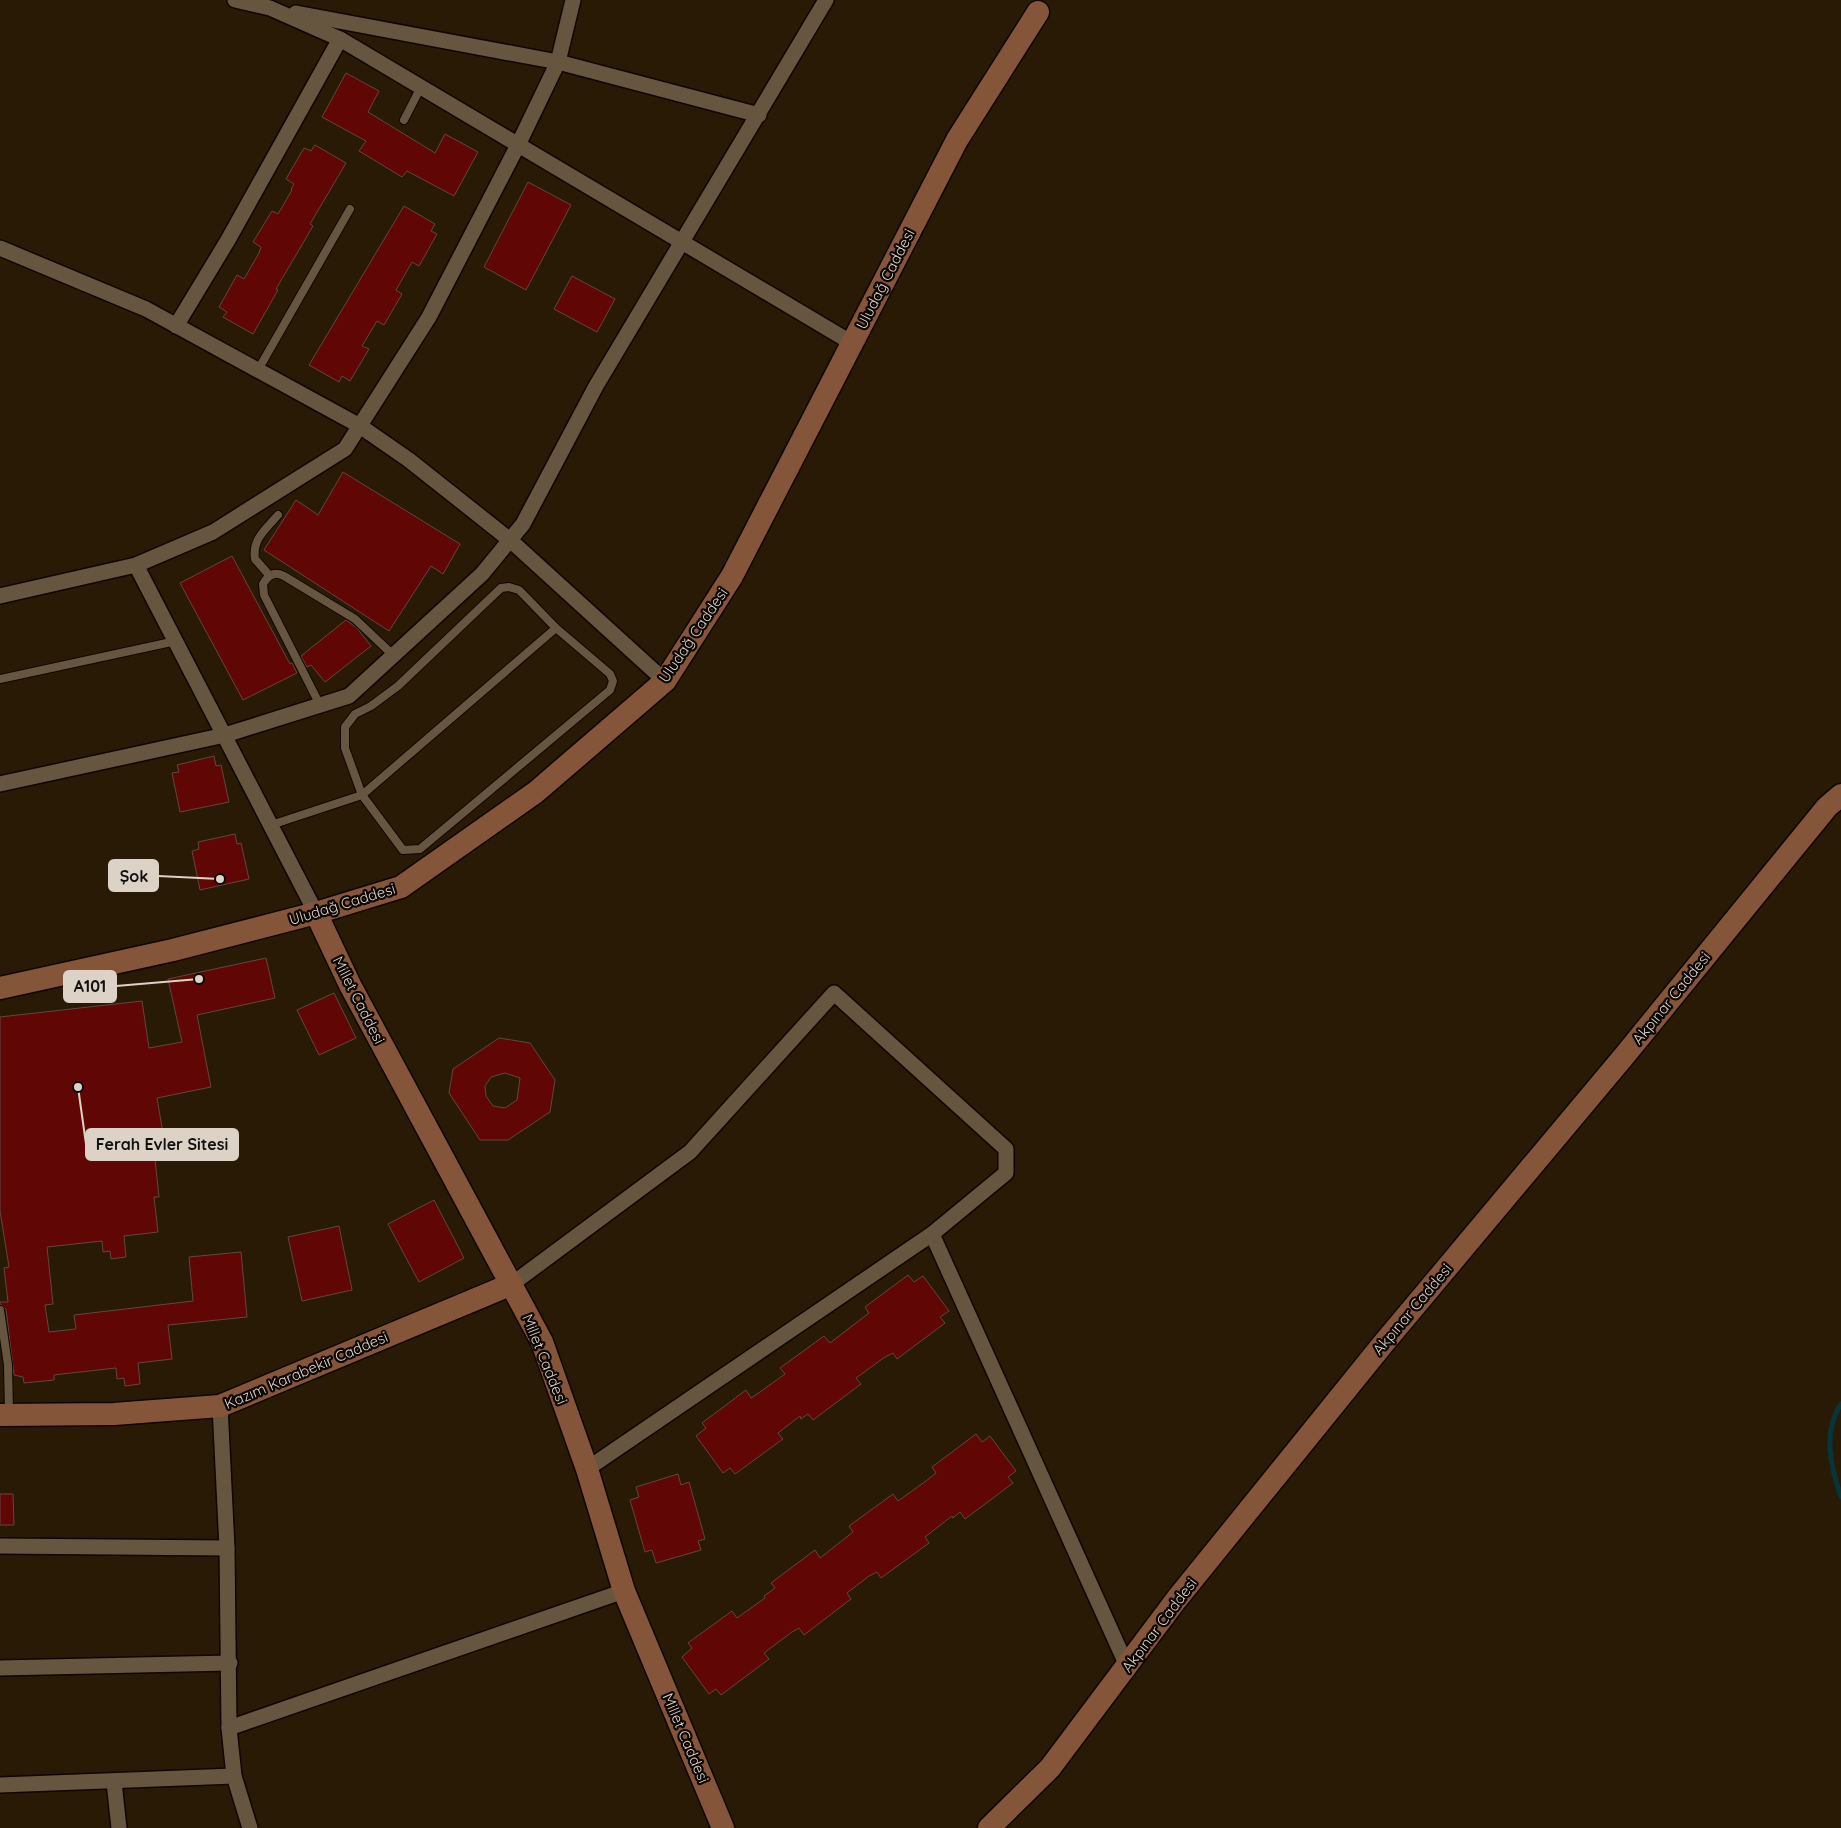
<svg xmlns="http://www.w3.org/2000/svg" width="1841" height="1828" viewBox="0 0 1841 1828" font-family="Quicksand,sans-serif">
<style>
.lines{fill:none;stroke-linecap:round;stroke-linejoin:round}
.stream{stroke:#06363a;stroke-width:5}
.building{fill:#600705;stroke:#624642;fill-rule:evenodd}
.lane-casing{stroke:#100500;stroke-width:10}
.street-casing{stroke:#100500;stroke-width:18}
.secondary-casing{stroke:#100500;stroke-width:25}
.lane{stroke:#66553f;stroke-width:8}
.street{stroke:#66553f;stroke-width:15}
.secondary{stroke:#855539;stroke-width:22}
.labels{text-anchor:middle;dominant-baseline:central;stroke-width:4.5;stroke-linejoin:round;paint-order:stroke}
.street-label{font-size:15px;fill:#dcd2c6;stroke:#0c0602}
.leader{fill:none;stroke:#dcd2c6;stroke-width:2}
.callout-dot{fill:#dcd2c6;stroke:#0c0602;stroke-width:2}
.callout{fill:#dcd2c6;stroke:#dcd2c6;stroke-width:2}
.callout-label{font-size:16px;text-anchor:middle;font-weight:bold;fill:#111}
</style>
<rect width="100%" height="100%" fill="#281a05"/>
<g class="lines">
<path class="stream" d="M1841,1404c-19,28 -10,64 0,93"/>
</g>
<g class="building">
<polygon points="346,73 379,91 368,112 435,153 445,134 478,152 454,196 407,171 402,177 359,151 366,141 322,117"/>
<polygon points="315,145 346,163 310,224 313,226 276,289 278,290 253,334 223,317 227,312 219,307 237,275 244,279 259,253 261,247 253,242 272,211 278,214 292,190 291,189 294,184 286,179 304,148 311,151"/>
<polygon points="528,182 571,205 526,290 484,267"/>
<polygon points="404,206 435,224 431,231 437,234 419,266 412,262 396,290 402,294 384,325 377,321 362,346 369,349 350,381 342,376 339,382 309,365"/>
<polygon points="572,276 615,299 597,332 554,309"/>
<polygon points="343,472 460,544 443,574 431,566 389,631 264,550 296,500 318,515"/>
<polygon points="232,556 290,664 292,663 297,673 243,700 180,583"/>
<polygon points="346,620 357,628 371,646 325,682 311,665 307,667 301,656"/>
<polygon points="214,756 216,766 221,765 229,802 180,812 172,773 179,772 177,765"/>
<polygon points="235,834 237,844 241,843 249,879 200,890 192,851 199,849 198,842"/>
<polygon points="266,958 275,998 197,1015 211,1087 157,1098 167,1157 155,1159 159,1197 154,1197 158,1232 124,1236 126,1257 111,1259 110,1251 103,1252 102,1241 47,1247 53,1304 45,1305 49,1332 76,1329 74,1315 193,1301 189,1257 241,1252 247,1317 168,1325 172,1359 138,1363 140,1384 125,1386 124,1378 117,1379 116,1368 62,1374 54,1375 54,1380 24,1383 23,1377 14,1375 6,1309 0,1304 0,1302 8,1302 4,1268 9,1267 0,1211 0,1017 142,1001 149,1048 182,1042 168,979"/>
<polygon points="334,993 356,1038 319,1055 297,1010"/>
<path d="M499,1038l31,5 25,37 -5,32 -42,28h-28l-31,-47 4,-24zM505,1073l15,5 -3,22 -12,8 -12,-2 -7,-10 -1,-10 6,-9z"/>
<polygon points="434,1200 464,1258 419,1282 388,1224"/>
<polygon points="339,1226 352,1290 302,1301 288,1237"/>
<polygon points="908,1275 914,1282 923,1276 949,1311 940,1317 945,1323 897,1359 893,1353 885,1357 856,1378 861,1384 813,1420 808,1414 801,1419 800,1416 778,1433 783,1439 735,1474 730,1468 723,1473 696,1436 706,1428 702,1423 746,1390 751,1398 760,1392 785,1374 780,1368 824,1336 830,1343 869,1313 865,1307"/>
<polygon points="976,1434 982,1442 990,1436 1016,1471 1008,1477 1013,1483 965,1519 960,1512 953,1518 952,1516 925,1537 929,1543 881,1578 877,1572 869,1576 847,1593 851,1599 804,1635 799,1628 792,1632 764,1653 769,1659 721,1695 716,1689 709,1694 682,1657 692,1648 688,1643 732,1611 737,1618 765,1598 764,1596 775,1588 771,1583 815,1550 820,1558 853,1532 849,1526 893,1494 898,1501 926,1481 936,1473 932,1467"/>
<polygon points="678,1474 681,1485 689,1482 705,1539 698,1541 701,1550 656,1563 652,1550 645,1552 630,1500 639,1497 636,1487"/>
<polygon points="0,1494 13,1494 14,1525 0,1525"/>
</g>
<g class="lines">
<g class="lane-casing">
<g id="lane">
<polyline points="404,120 421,87"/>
<polyline points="258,370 350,209"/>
<path d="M269,575l-14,-16c-3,-20 11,-30 23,-44"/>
<polygon points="509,587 519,590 556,628 610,674 613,681 610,690 420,849 403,850 362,795 345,748 345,727 355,714 371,706 398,686 501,588"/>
<polyline points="0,679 176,641"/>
<path d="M320,705l-56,-110 -1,-11c5,-9 12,-13 21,-8l71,43 38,36"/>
<polyline points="271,825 362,795 556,628"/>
<polyline points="0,1310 8,1365 9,1413"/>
</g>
</g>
<g class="street-casing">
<g id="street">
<polyline points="235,0 270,8 340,39 852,343"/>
<polyline points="296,13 558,62 759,115"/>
<polyline points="0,248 146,309 360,426 409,460 510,540 665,681"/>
<polyline points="176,326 228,240 340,39"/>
<polyline points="136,565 316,913"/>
<polyline points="0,596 136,565 213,532 345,449 429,317 518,145 558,62 573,0"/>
<polyline points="0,784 225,735 349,696 482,574 523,524 596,386 826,0"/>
<polyline points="932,1234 1127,1666"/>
<polyline points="512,1284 690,1152 834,993 1006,1149 1006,1173 932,1234 587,1469"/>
<polyline points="220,1406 227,1548 229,1728 234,1776 250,1828"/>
<polyline points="0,1546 227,1548"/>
<polyline points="0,1668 230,1663"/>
<polyline points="229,1728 624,1591"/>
<polyline points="114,1782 119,1828"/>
<polyline points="0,1785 234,1776"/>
</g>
</g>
<g class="secondary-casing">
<g id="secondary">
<polyline points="316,913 350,985 542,1342 587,1469 624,1591 723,1828"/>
<polyline points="0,988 173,950 316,913 401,887 536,792 665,681 732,576 957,140 1038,12"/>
<polyline points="0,1415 114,1414 220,1406 512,1284"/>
<polyline points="989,1828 1050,1768 1176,1600 1383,1344 1625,1055 1827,807 1841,795"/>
</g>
</g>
<use href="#lane" class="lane"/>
<use href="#street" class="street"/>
<use href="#secondary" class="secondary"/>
</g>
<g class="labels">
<g class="street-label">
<text transform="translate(885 279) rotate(-63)">Uludağ Caddesi</text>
<text transform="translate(693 635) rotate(-56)">Uludağ Caddesi</text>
<text transform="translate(342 904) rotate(-17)">Uludağ Caddesi</text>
<text transform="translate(1671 998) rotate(-51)">Akpınar Caddesi</text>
<text transform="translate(359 1000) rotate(63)">Millet Caddesi</text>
<text transform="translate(1412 1309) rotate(-50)">Akpınar Caddesi</text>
<text transform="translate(545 1359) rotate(68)">Millet Caddesi</text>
<text transform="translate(306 1370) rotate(-23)">Kazım Karabekir Caddesi</text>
<text transform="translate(1159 1625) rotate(-53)">Akpınar Caddesi</text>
<text transform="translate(686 1738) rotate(67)">Millet Caddesi</text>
</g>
</g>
<path class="leader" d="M220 879L158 876M199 979L116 986M78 1087L86 1144"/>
<g class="callout-dot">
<circle cx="220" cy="879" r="5"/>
<circle cx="199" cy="979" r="5"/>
<circle cx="78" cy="1087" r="5"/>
</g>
<g class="callout">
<rect x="109" y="860" width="49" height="31" rx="5"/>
<rect x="64" y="971" width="52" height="31" rx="5"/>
<rect x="86" y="1129" width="152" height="31" rx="5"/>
</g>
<g class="callout-label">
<text x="134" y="882">Şok</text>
<text x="90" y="992">A101</text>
<text x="162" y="1150">Ferah Evler Sitesi</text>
</g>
</svg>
